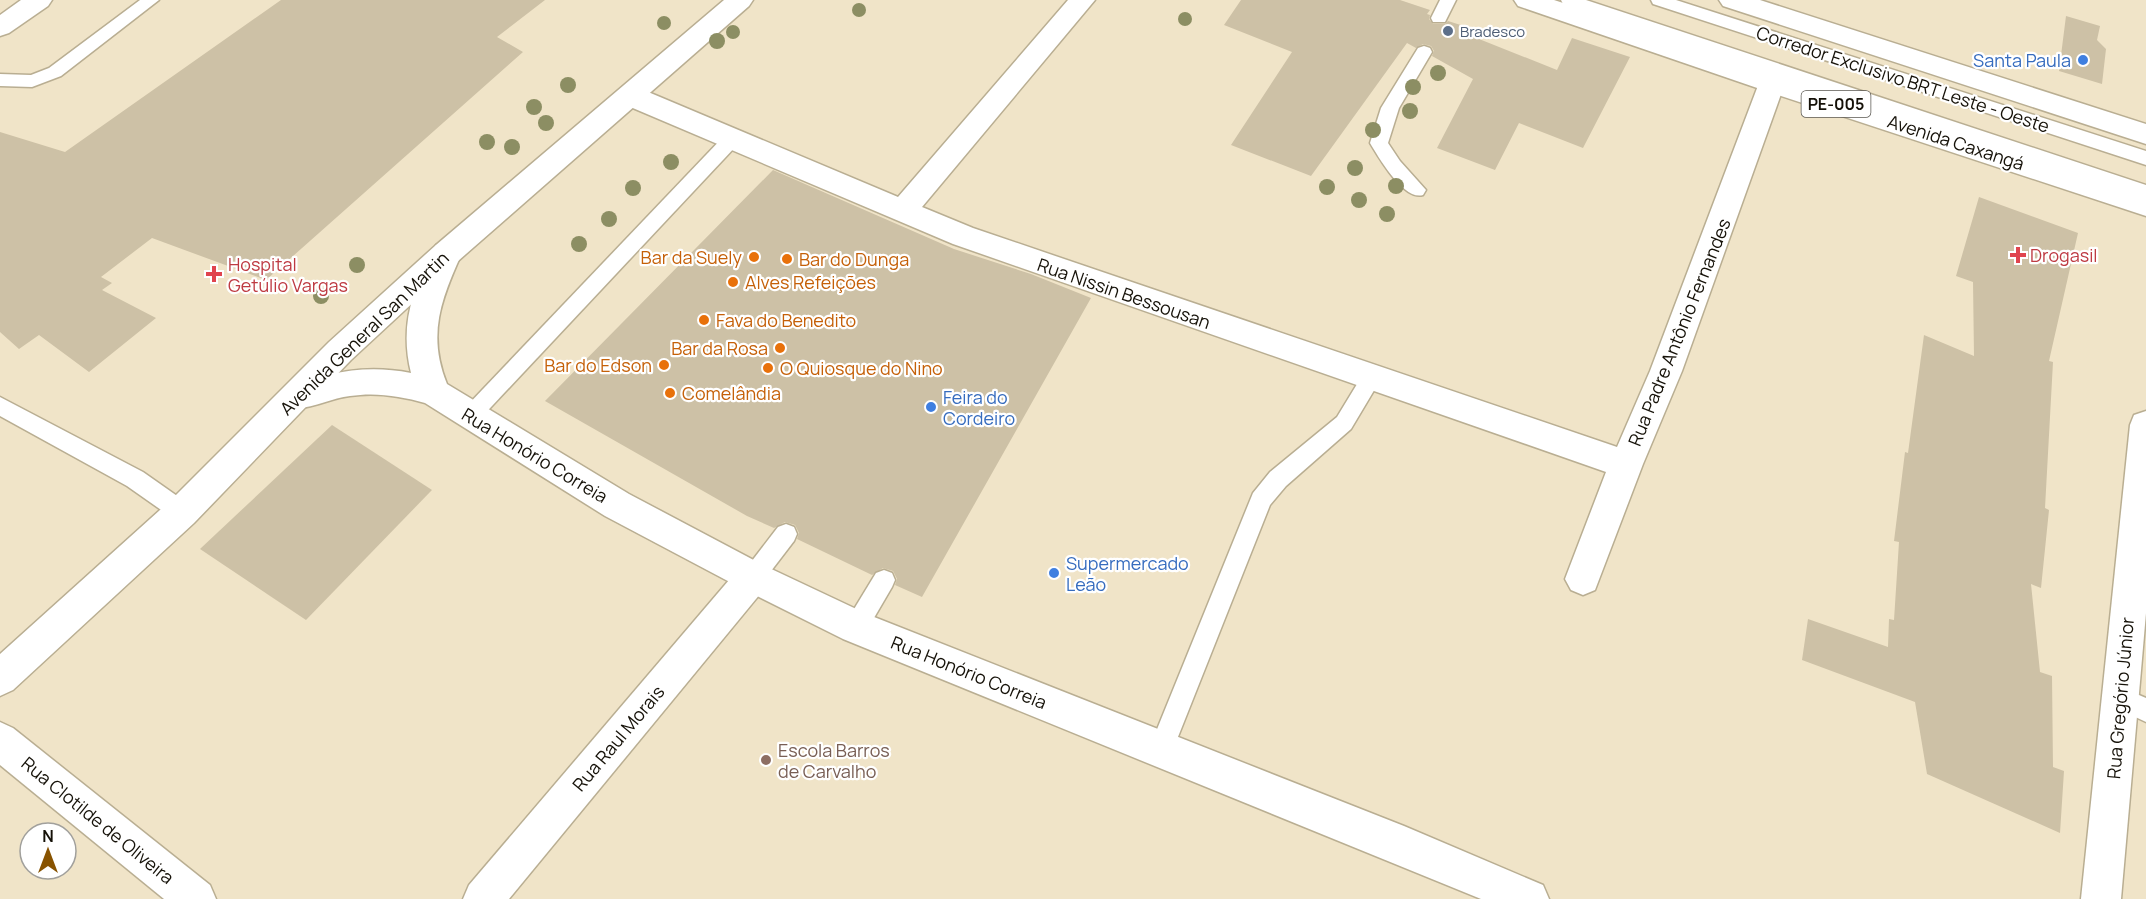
<svg xmlns="http://www.w3.org/2000/svg" width="2146" height="899" viewBox="0 0 2146 899" font-family="Manrope,sans-serif">
<style>
.building{fill:#cdc1a6}
.lines{fill:none;stroke-linecap:round;stroke-linejoin:round}
.service-casing{stroke:#b9ae92;stroke-width:3}
.minor-casing{stroke:#b9ae92;stroke-width:3}
.secondary-casing{stroke:#b9ae92;stroke-width:3}
.primary-casing{stroke:#b9ae92;stroke-width:3}
.service{fill:#fff;fill-rule:evenodd}
.minor{fill:#fff;fill-rule:evenodd}
.secondary{fill:#fff;fill-rule:evenodd}
.primary{fill:#fff;fill-rule:evenodd}
.tree{fill:#8c8e63}
.service-dot{fill:#5c6f8a;stroke:#fff;stroke-width:2}
.shop-dot{fill:#3f7fe0;stroke:#fff;stroke-width:2}
.health-dot{fill:#e0444e;stroke:#fff;stroke-width:2}
.food-dot{fill:#e8710a;stroke:#fff;stroke-width:2}
.education-dot{fill:#8d6e63;stroke:#fff;stroke-width:2}
.labels{text-anchor:middle;dominant-baseline:central;stroke-width:4.5;stroke-linejoin:round;paint-order:stroke}
.far-service-label{font-size:15px;fill:#4e5e75;stroke:#fff;text-anchor:start}
.shield{fill:#fff;stroke:#5b5852;stroke-width:1.5}
.shield-label{font-size:16px;font-weight:bold;fill:#151108}
.shop-label{font-size:18px;fill:#366cbe;stroke:#fff;text-anchor:start}
.street-label{font-size:18px;fill:#151108;stroke:#fff}
.health-label{font-size:18px;fill:#be3a42;stroke:#fff;text-anchor:start}
.food-label{font-size:18px;fill:#c56008;stroke:#fff;text-anchor:start}
.education-label{font-size:18px;fill:#785e54;stroke:#fff;text-anchor:start}
</style>
<rect width="100%" height="100%" fill="#f0e4c8"/>
<g class="building">
<polygon points="281,0 545,0 497,37 523,52 266,280 152,238 101,277 112,283 102,290 156,318 89,372 39,335 19,349 0,332 0,132 65,152"/>
<polygon points="1241,0 1400,0 1430,10 1427,14 1430,15 1429,19 1433,24 1445,24 1448,21 1467,27 1464,33 1557,70 1572,38 1630,57 1583,148 1519,123 1495,170 1437,148 1473,79 1432,56 1434,51 1431,46 1423,44 1416,48 1407,43 1311,176 1231,145 1292,52 1224,25"/>
<polygon points="2066,16 2100,26 2097,40 2106,49 2102,84 2059,71"/>
<polygon points="773,170 954,249 1031,274 1091,298 922,597 895,585 897,579 893,571 883,568 872,575 797,539 799,533 795,525 785,522 774,528 747,516 545,401"/>
<polygon points="1979,197 2078,233 2049,361 2053,362 2045,508 2049,510 2041,588 2031,584 2040,672 2052,676 2053,767 2064,771 2060,833 1927,774 1915,702 1802,660 1808,619 1888,647 1889,619 1894,620 1899,542 1894,541 1905,452 1908,453 1924,335 1974,356 1973,282 1956,276"/>
<polygon points="332,425 432,490 306,620 200,549"/>
</g>
<g class="lines">
<g class="service-casing">
<g id="service">
<polygon points="140,0 159,0 61,76 32,87 0,86 0,74 31,75 49,68"/>
<polygon points="1440,0 1456,0 1445,22 1433,22 1431,18"/>
<polygon points="1561,0 1586,0 2146,185 2146,199 1563,4"/>
<polygon points="1651,0 1676,0 2146,151 2146,165 1653,4"/>
<path d="M1424,46l6,2 2,4 -33,56 -11,35 12,18 26,29 -3,5c-19,6 -44,-37 -53,-52l11,-35 37,-60z"/>
<polygon points="732,133 738,134 741,139 738,144 477,422 470,425 463,422 460,416 463,410 726,134"/>
<polygon points="1372,369 1379,371 1382,377 1351,429 1286,486 1270,505 1170,757 1161,761 1152,757 1149,749 1253,493 1270,472 1337,417 1365,371"/>
<polygon points="0,397 143,472 190,505 193,512 190,519 182,522 174,519 127,486 0,416"/>
<polygon points="786,524 794,527 797,534 794,541 761,584 753,587 745,584 742,577 745,570 778,527"/>
<polygon points="884,570 892,573 895,580 892,587 864,635 856,638 848,635 845,627 848,619 876,573"/>
<polygon points="2120,687 2146,698 2146,722 2112,706 2108,698 2112,690"/>
</g>
</g>
<g class="minor-casing">
<g id="minor">
<polygon points="21,0 52,0 48,6 9,33 0,36 0,15"/>
<polygon points="1068,0 1095,0 922,207 973,228 1617,447 1650,371 1759,83 1763,76 1772,74 1781,76 1785,83 1682,371 1643,464 1595,590 1583,595 1571,590 1565,579 1606,472 953,244 621,103 617,96 621,89 631,86 641,89 898,197"/>
<polygon points="753,561 765,566 771,577 765,588 509,899 463,899 469,885 741,566"/>
<polygon points="0,722 13,728 210,885 216,899 164,899 0,765"/>
</g>
</g>
<g class="secondary-casing">
<g id="secondary">
<path d="M447,242l11,3 4,8c-21,46 -35,82 -15,131l182,110 136,72 104,49 535,211 139,59 6,14h-68l-638,-260 -102,-51 -136,-72 -180,-113c-24,-7 -50,-11 -75,-7 -21,2 -44,17 -64,10l-5,-9 5,-9c42,-16 80,-24 125,-15 -12,-49 2,-85 25,-128z"/>
<polygon points="2146,411 2146,613 2121,899 2081,899 2130,425 2134,415"/>
</g>
</g>
<g class="primary-casing">
<g id="primary">
<polygon points="724,0 753,0 749,6 458,261 351,360 194,523 13,690 0,696 0,654 170,501 329,342 436,245"/>
<polygon points="1514,0 1554,0 2146,194 2146,216 1763,90 1518,6"/>
<polygon points="1719,0 1760,0 2146,124 2146,144 1723,6"/>
</g>
</g>
<use href="#service" class="service"/>
<use href="#minor" class="minor"/>
<use href="#secondary" class="secondary"/>
<use href="#primary" class="primary"/>
</g>
<g class="tree">
<circle cx="859" cy="10" r="7"/>
<circle cx="1185" cy="19" r="7"/>
<circle cx="664" cy="23" r="7"/>
<circle cx="733" cy="32" r="7"/>
<circle cx="717" cy="41" r="8"/>
<circle cx="1438" cy="73" r="8"/>
<circle cx="568" cy="85" r="8"/>
<circle cx="1413" cy="87" r="8"/>
<circle cx="534" cy="107" r="8"/>
<circle cx="1410" cy="111" r="8"/>
<circle cx="546" cy="123" r="8"/>
<circle cx="1373" cy="130" r="8"/>
<circle cx="487" cy="142" r="8"/>
<circle cx="512" cy="147" r="8"/>
<circle cx="671" cy="162" r="8"/>
<circle cx="1355" cy="168" r="8"/>
<circle cx="1396" cy="186" r="8"/>
<circle cx="1327" cy="187" r="8"/>
<circle cx="633" cy="188" r="8"/>
<circle cx="1359" cy="200" r="8"/>
<circle cx="1387" cy="214" r="8"/>
<circle cx="609" cy="219" r="8"/>
<circle cx="579" cy="244" r="8"/>
<circle cx="357" cy="265" r="8"/>
<circle cx="321" cy="296" r="8"/>
</g>
<circle class="service-dot" cx="1448" cy="31" r="6"/>
<g class="shop-dot">
<circle cx="2083" cy="60" r="6"/>
<circle cx="931" cy="407" r="6"/>
<circle cx="1054" cy="573" r="6"/>
</g>
<g class="health-dot">
<path d="M2015 246h6v6h6v6h-6v6h-6v-6h-6v-6h6z"/>
<path d="M211 265h6v6h6v6h-6v6h-6v-6h-6v-6h6z"/>
</g>
<g class="food-dot">
<circle cx="754" cy="257" r="6"/>
<circle cx="787" cy="259" r="6"/>
<circle cx="733" cy="282" r="6"/>
<circle cx="704" cy="320" r="6"/>
<circle cx="780" cy="348" r="6"/>
<circle cx="664" cy="365" r="6"/>
<circle cx="768" cy="368" r="6"/>
<circle cx="670" cy="393" r="6"/>
</g>
<circle class="education-dot" cx="766" cy="760" r="6"/>
<g class="labels">
<g class="far-service-label">
<text x="1460" y="31">Bradesco</text>
</g>
<rect class="shield" x="1801.5" y="91" width="69" height="26" rx="4.5"/>
<g class="shield-label">
<text x="1836" y="104">PE-005</text>
</g>
<g class="shop-label">
<text x="2071" y="60" text-anchor="end">Santa Paula</text>
<text x="943" y="397">Feira do<tspan x="943" dy="21">Cordeiro</tspan></text>
<text x="1066" y="563">Supermercado<tspan x="1066" dy="21">Leão</tspan></text>
</g>
<g class="street-label">
<text transform="translate(1903 79) rotate(18)">Corredor Exclusivo BRT Leste - Oeste</text>
<text transform="translate(1956 142) rotate(18)">Avenida Caxangá</text>
<text transform="translate(1124 293) rotate(19)">Rua Nissin Bessousan</text>
<text transform="translate(1679 332) rotate(-68)">Rua Padre Antônio Fernandes</text>
<text transform="translate(364 333) rotate(-44)">Avenida General San Martin</text>
<text transform="translate(535 455) rotate(31)">Rua Honório Correia</text>
<text transform="translate(969 672) rotate(22)">Rua Honório Correia</text>
<text transform="translate(2120 698) rotate(-85)">Rua Gregório Júnior</text>
<text transform="translate(618 738) rotate(-50)">Rua Raul Morais</text>
<text transform="translate(98 820) rotate(39)">Rua Clotilde de Oliveira</text>
</g>
<g class="health-label">
<text x="2030" y="255">Drogasil</text>
<text x="228" y="264">Hospital<tspan x="228" dy="21">Getúlio Vargas</tspan></text>
</g>
<g class="food-label">
<text x="742" y="257" text-anchor="end">Bar da Suely</text>
<text x="799" y="259">Bar do Dunga</text>
<text x="745" y="282">Alves Refeições</text>
<text x="716" y="320">Fava do Benedito</text>
<text x="768" y="348" text-anchor="end">Bar da Rosa</text>
<text x="652" y="365" text-anchor="end">Bar do Edson</text>
<text x="780" y="368">O Quiosque do Nino</text>
<text x="682" y="393">Comelândia</text>
</g>
<g class="education-label">
<text x="778" y="750">Escola Barros<tspan x="778" dy="21">de Carvalho</tspan></text>
</g>
</g>
<g transform="translate(48 851)"><circle r="28" fill="#ffffff" stroke="#a1a09c" stroke-width="1.5"/>
<path d="M0-4.5L10 22L0 15L-10 22Z" fill="#885300"/>
<text y="-9" font-size="16" font-weight="bold" text-anchor="middle" fill="#151108">N</text>
</g>
</svg>
